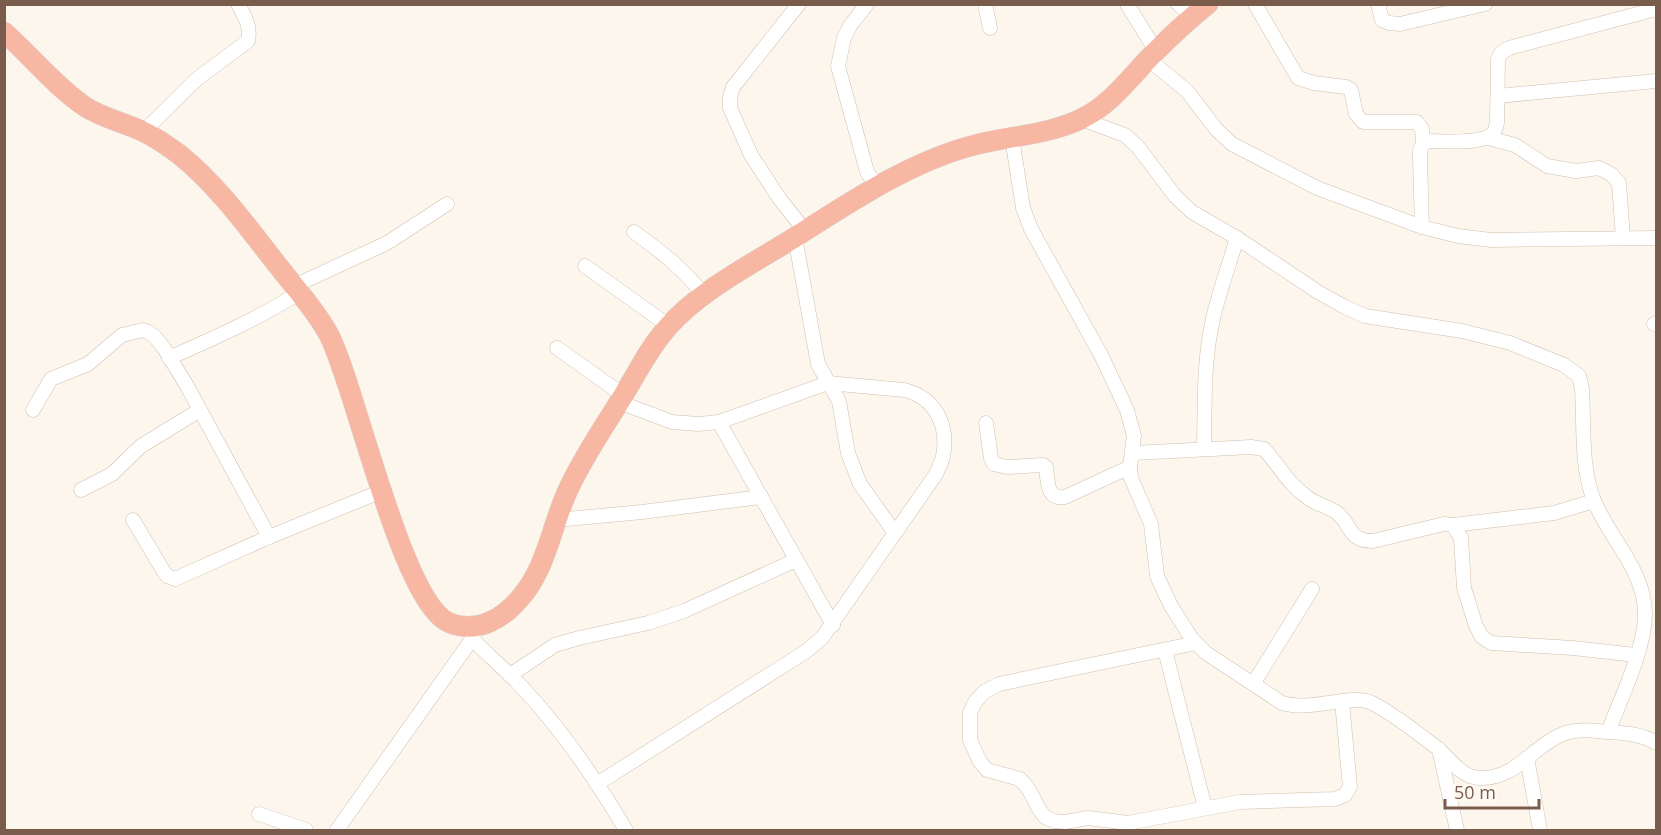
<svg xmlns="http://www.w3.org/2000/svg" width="1661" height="835" viewBox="0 0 1661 835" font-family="'Open Sans',sans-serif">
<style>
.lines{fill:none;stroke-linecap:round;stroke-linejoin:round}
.minor-casing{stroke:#d1beb0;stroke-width:15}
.highway-casing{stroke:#dad1cd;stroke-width:21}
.minor{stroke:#fff;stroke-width:14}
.highway{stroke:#f7b7a3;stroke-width:20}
</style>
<rect width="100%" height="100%" fill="#fdf6ec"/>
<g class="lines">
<g class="minor-casing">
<g id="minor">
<polyline points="799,4 733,87 730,97 730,108 751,155 779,198 805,231"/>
<polyline points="867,4 850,26 844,38 838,66 866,168 868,174 878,186"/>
<polyline points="985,4 990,28"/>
<polyline points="1127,4 1156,51"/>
<polyline points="1178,4 1193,16"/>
<polyline points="1255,4 1298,78 1314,83 1346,87 1351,90 1356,114 1363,122 1417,122 1422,129 1423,144"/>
<polyline points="1378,4 1382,20 1389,23 1400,24 1485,4"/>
<polyline points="1148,59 1187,91 1216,129 1232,144 1317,188 1422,227 1458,236 1491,240 1656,238"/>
<polyline points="1498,96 1656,81"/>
<path d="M1081,119l44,16 13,12 37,49 17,16 45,26 81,54 27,15 20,9 97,15 48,12 54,22 15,11 3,13c2,34 -1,77 11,109 15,40 52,71 52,116 0,35 -24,84 -37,118"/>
<path d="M143,132l55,-54 50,-37c3,-15 -3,-24 -10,-37"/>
<path d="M1012,138l11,70 8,21 70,126 26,55 7,26 -4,31 1,11 20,46 6,52 14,30 21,33 14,14 76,50c29,9 70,-10 90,0 22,11 44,29 64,44 13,10 25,31 44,31 37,1 52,-32 83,-44 14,-6 30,-3 45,-2 17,1 34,2 48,11"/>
<polyline points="1488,138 1515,145 1547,166 1576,171 1599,168 1611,174 1619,183 1623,238"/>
<path d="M1422,227l-2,-68v-9l3,-6 6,-3c15,0 56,4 65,-9 2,-3 2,-6 3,-9l1,-64 3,-6 8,-5 147,-39"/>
<path d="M634,232c28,20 48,36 70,63"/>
<polyline points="795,237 818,364 839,401 848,453 860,484 895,533"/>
<polyline points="585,266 669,326"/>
<polyline points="294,286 387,243 447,204"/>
<polyline points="1654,324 1656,323"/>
<polyline points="557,348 623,395"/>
<path d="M169,358c45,-20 89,-39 131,-66"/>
<polyline points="33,410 51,379 88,364 122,335 143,330 148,332 155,337 164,348 187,386 269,537"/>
<polyline points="719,422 833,625"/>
<path d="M986,423l5,35 3,6 13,3 36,-2 3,2c2,14 0,33 19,30l65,-30"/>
<path d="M1204,449c1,-43 -1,-87 9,-130 6,-27 16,-54 24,-81"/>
<path d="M1133,453l118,-6 13,2c15,16 24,35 43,48 8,7 20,9 29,15 17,13 11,29 37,29l71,-17 9,1 8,13 3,50 12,38 6,11 9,6 82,5 63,7"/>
<polyline points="81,490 112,474 141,446 200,410"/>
<polyline points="133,520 164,572 167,576 175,579 269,537 382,491"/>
<polyline points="556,520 642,512 761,497"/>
<polyline points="1453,525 1554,513 1594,501"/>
<path d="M472,639c14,14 30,28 44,42 43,44 79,97 110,149"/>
<polyline points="1196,643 999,684 984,692 975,702 970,713 970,740 980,762 987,770 1020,779 1028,788 1039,809 1045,817 1054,821 1065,822 1088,818 1128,823 1240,802 1335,799 1345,795 1350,787 1342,702"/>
<polyline points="1165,650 1205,808"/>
<polyline points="510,675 555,645 579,638 648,623 684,611 796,560"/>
<polyline points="1253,684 1312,589"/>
<polyline points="1439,749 1457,830"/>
<polyline points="1527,758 1540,830"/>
<path d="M597,784l208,-132 17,-14 114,-164c2,-5 6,-12 7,-18 6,-31 -8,-59 -39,-66l-76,-7 -109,39 -20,2 -27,-2 -53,-20"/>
<polyline points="259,814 306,830"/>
<polyline points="337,830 472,639 477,627"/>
</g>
</g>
<g class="highway-casing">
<path id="highway" d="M4,32c27,24 50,53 80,74 18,12 39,16 58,25 13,6 26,15 38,24 42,34 73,80 107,122 15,19 31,37 42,58 27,52 73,270 121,288 28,11 54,-5 71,-26 26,-30 31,-73 47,-107 15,-33 36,-63 55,-94 14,-23 26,-48 44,-68 29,-34 79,-61 117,-84 58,-36 117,-78 183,-97 38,-11 78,-11 114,-28 30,-14 50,-43 73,-66 17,-17 35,-34 54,-49"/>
</g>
<use href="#minor" class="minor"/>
<use href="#highway" class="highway"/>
</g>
<rect width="1661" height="835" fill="none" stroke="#7a5c4d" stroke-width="12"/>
<path d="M1445 799v9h94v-9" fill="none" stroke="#7a5c4d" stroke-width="3"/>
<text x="1454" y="799" font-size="18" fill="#7a5c4d" stroke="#fffaf3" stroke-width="4.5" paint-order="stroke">50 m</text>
</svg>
